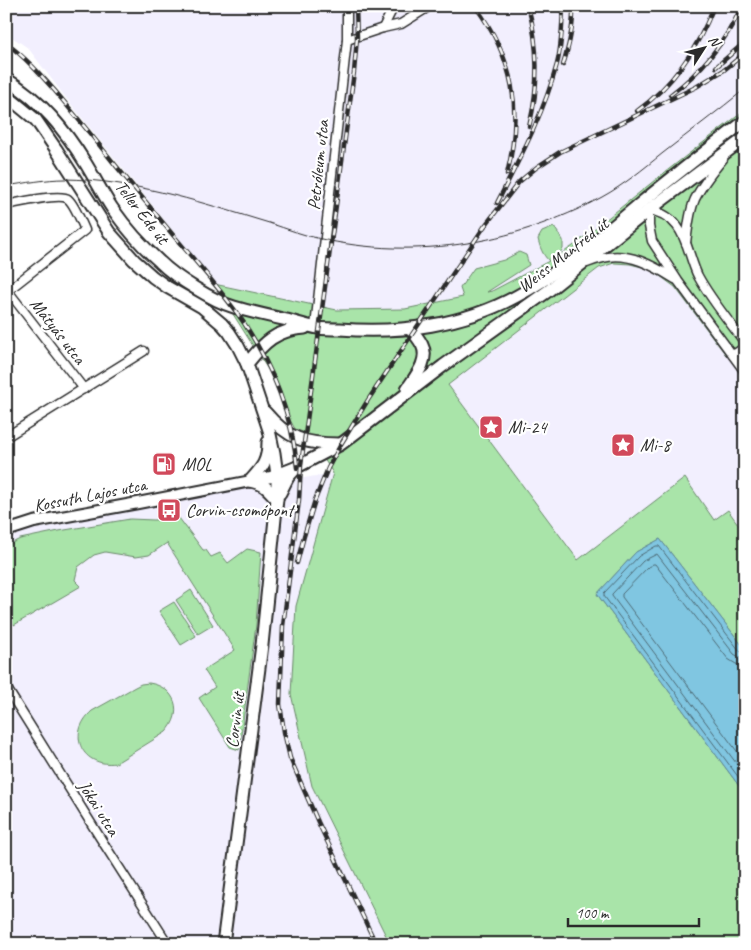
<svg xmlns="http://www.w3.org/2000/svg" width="751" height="950" viewBox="0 0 751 950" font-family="Caveat,sans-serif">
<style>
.built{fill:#f2effe}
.green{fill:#a9e4a9;stroke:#6a886a}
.water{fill:#80c6e1;stroke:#5e8898}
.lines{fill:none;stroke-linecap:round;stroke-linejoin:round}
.shore{stroke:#4d6974;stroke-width:1}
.minor-casing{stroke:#2b2b2b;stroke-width:11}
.tertiary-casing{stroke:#2b2b2b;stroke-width:14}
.secondary-casing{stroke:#2b2b2b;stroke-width:15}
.minor{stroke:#fff;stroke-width:8}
.tertiary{stroke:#fff;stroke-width:10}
.secondary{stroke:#fff;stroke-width:11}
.tram{stroke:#2b2b2b;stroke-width:1}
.rail-casing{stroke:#2b2b2b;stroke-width:4.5}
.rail{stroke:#fff;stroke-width:2.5;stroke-dasharray:8;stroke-linecap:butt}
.labels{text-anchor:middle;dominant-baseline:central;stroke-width:4.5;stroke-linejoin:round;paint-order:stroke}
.street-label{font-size:18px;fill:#2b2b2b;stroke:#fff}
.poi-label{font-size:18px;fill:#2b2b2b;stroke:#fff;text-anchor:start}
</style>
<rect width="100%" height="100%" fill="#fff"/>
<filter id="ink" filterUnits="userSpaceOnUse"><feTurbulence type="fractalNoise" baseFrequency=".02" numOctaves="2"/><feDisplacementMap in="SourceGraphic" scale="10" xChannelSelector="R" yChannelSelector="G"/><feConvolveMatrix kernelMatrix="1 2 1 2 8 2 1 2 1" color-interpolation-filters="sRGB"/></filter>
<g filter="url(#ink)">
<g class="built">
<polygon points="6,6 745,6 745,110 655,180 573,246 558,256 492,291 405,309 337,310 214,284 198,262 66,98 28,48 6,33"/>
<polygon points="614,263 630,264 646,268 660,276 675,287 726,355 745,341 745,534 728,510 714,520 684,479 578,560 448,385 599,268"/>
<polygon points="333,473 296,606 312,786 390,944 6,944 6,540 26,531 264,485"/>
</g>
<g class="green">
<path d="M745,110v231l-19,14 -51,-68 -15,-11 -14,-8 -16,-4 -16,-1 -15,5 -151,117 130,175 107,-82 29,42 14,-10 17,24v115l-85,-110 -24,13 -39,42 148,200v150h-355l-78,-158 -21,-92 5,-88 37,-133 -25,-39 -13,-5 -7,-13 -9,-29 -65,-103 123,26 68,-1 58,-12 -3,-9 14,-20 30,-8 15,-8 7,3 3,10 -42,27 5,-1 57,-30c-7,-7 -9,-14 -11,-22l4,-7 12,-5 9,13v9l-6,7h1l15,-10 82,-66z"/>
<polygon points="179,518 203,550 206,550 211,557 220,553 228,563 247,549 261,552 256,625 239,750 230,747 199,698 215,687 204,670 235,650 167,543 149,555 136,557 105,552 94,555 78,567 75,580 81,586 14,625 6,614 6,546 20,539 59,531 130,519 154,520"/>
<polygon points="191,590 213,625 198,634 176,600"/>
<polygon points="174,602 196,636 181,645 159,611"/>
<path d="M149,683c27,4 35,30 17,49l-50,31c-34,5 -50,-29 -24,-52l43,-24 6,-3z"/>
</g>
<polygon class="water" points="660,539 745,649 745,794 597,594 636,552"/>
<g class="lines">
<g class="shore">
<polyline points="745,652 741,652 739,650 659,546 656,546 639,556 604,593 604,596 745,786"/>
<polyline points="745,658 739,657 734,654 657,554 643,561 612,594 612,596 745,775"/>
<polyline points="745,666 736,664 728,659 655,564 653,564 648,567 622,594 622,597 745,762"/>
</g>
<g class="minor-casing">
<g id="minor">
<polyline points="383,28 394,6"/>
<polyline points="347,40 383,28 401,24 430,6"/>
<path d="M6,205c10,-2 55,-12 62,-6 5,4 14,24 17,31l-79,62"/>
<polyline points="649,209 649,226 652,241 678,281 745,372"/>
<path d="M647,210c12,1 22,6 30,16 11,14 13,34 21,50 13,24 31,45 47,67"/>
<path d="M686,243c2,-15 3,-31 9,-44 7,-14 18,-28 28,-40"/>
<path d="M587,263c5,-2 11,-4 16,-5 25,-7 51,8 72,21"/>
<polyline points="8,291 84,389"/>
<polyline points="315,327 347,40 347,6"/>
<polyline points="733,355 745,347"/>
<polyline points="6,437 144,351"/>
<polyline points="6,687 99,836 168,944"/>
</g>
</g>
<g class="tertiary-casing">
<polyline id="tertiary" points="6,531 34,522 138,503 271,477 296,467"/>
</g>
<g class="secondary-casing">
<g id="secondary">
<path d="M6,79c35,21 59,51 80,85 9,15 17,30 26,44 14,20 30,38 48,54 15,15 53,39 74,45 17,5 35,9 53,13 10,3 20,6 31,8 7,1 15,1 22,1 60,5 124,-4 177,-33 45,-24 85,-61 124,-93 34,-28 69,-55 104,-82"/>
<polyline points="6,97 13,101 36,120 56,149 109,232 134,260 153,277 167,287 202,307 222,324 229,332 238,346 247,364 269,430 274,453 277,475 277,499 262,645 223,944"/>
<path d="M247,364c17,-22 29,-34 58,-36"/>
<path d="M407,389c8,-12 23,-29 15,-44 -3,-6 -7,-11 -12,-16"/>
<path d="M265,412c23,27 39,32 74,32"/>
<path d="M250,481c13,-14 18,-20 18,-39"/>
<path d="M250,481c15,3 17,7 27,18"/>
<polyline points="280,493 288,477 297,467 341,444 443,366 548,291 649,210 745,138"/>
</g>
</g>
<use href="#minor" class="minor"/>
<use href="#tertiary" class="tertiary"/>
<use href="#secondary" class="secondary"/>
<path class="tram" d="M6,186c20,-3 40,-7 59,-7 65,1 129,21 191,40 18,5 35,12 53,17 98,26 205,9 293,-39 22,-12 41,-28 61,-44 27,-21 55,-42 82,-64"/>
<g class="rail-casing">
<g id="rail">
<polyline points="356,6 357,38 354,72 301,465 299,500 283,626 280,704 284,732 290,758 318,822 376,944"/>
<path d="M475,6c39,52 48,105 32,168"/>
<path d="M528,6c11,40 11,81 1,121"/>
<path d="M6,43c19,14 34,31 49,48 21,25 42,51 62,76 19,23 37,45 56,68 24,28 50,57 71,88 28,43 49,94 53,145"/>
<path d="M563,65c6,-19 11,-39 10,-59"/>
<polyline points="716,67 745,42"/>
<path d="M670,95c31,-23 56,-54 72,-89"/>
<path d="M637,111c36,-26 61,-63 77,-105"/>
<path d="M497,203c23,-45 47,-90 60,-139 5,-19 5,-38 6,-58"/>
<polyline points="297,563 304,536 315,500 328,468 341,444 368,400 484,227 519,182 537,167 560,152 696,87 724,70 745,53"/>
</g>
</g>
<use href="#rail" class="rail"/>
</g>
</g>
<defs>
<g id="sight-square" transform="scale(1.25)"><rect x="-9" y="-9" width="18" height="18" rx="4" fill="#d1495b" stroke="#fff"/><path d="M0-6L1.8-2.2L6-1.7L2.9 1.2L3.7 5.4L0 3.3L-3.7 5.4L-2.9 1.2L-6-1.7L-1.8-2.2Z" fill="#fff"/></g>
<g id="fuel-square" transform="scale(1.25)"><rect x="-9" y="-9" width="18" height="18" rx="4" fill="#d1495b" stroke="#fff"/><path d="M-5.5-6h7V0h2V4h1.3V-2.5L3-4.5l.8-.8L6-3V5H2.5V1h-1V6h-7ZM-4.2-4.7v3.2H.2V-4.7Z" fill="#fff"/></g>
<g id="bus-square" transform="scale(1.25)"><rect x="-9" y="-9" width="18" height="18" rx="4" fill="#d1495b" stroke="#fff"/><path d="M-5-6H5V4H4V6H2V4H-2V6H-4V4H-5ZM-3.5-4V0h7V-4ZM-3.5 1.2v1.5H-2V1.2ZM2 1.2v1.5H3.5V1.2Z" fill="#fff"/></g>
</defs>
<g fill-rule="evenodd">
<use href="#sight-square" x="491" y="427"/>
<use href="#sight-square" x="623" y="445"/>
<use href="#fuel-square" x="164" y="464"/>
<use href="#bus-square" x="169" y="510"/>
</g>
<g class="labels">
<g class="street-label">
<text transform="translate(318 165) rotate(-84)">Petróleum utca</text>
<text transform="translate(142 212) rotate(52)">Teller Ede út</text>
<text transform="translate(563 255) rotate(-38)">Weiss Manfréd út</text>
<text transform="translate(58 331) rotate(52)">Mátyás utca</text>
<text transform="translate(90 495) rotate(-11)">Kossuth Lajos utca</text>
<text transform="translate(235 720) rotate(-83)">Corvin út</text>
<text transform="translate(99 808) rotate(58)">Jókai utca</text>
</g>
<g class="poi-label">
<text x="508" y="427">Mi-24</text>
<text x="640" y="445">Mi-8</text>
<text x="182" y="464">MOL</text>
<text x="186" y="510">Corvin-csomópont</text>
</g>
</g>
<rect width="751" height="950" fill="none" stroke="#fff" stroke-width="25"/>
<rect x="12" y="12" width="726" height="925" fill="none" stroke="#2b2b2b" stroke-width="2" filter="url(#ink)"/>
<g transform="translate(704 48) rotate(54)" stroke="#ffffff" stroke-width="4" paint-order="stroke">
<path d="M0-4L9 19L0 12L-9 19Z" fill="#2b2b2b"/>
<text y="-8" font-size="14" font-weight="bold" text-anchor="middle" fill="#2b2b2b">N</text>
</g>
<path d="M568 918v8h131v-8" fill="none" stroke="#2b2b2b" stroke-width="2.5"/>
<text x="576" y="918" font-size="15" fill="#2b2b2b" stroke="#ffffff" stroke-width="4" paint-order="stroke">100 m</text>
</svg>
